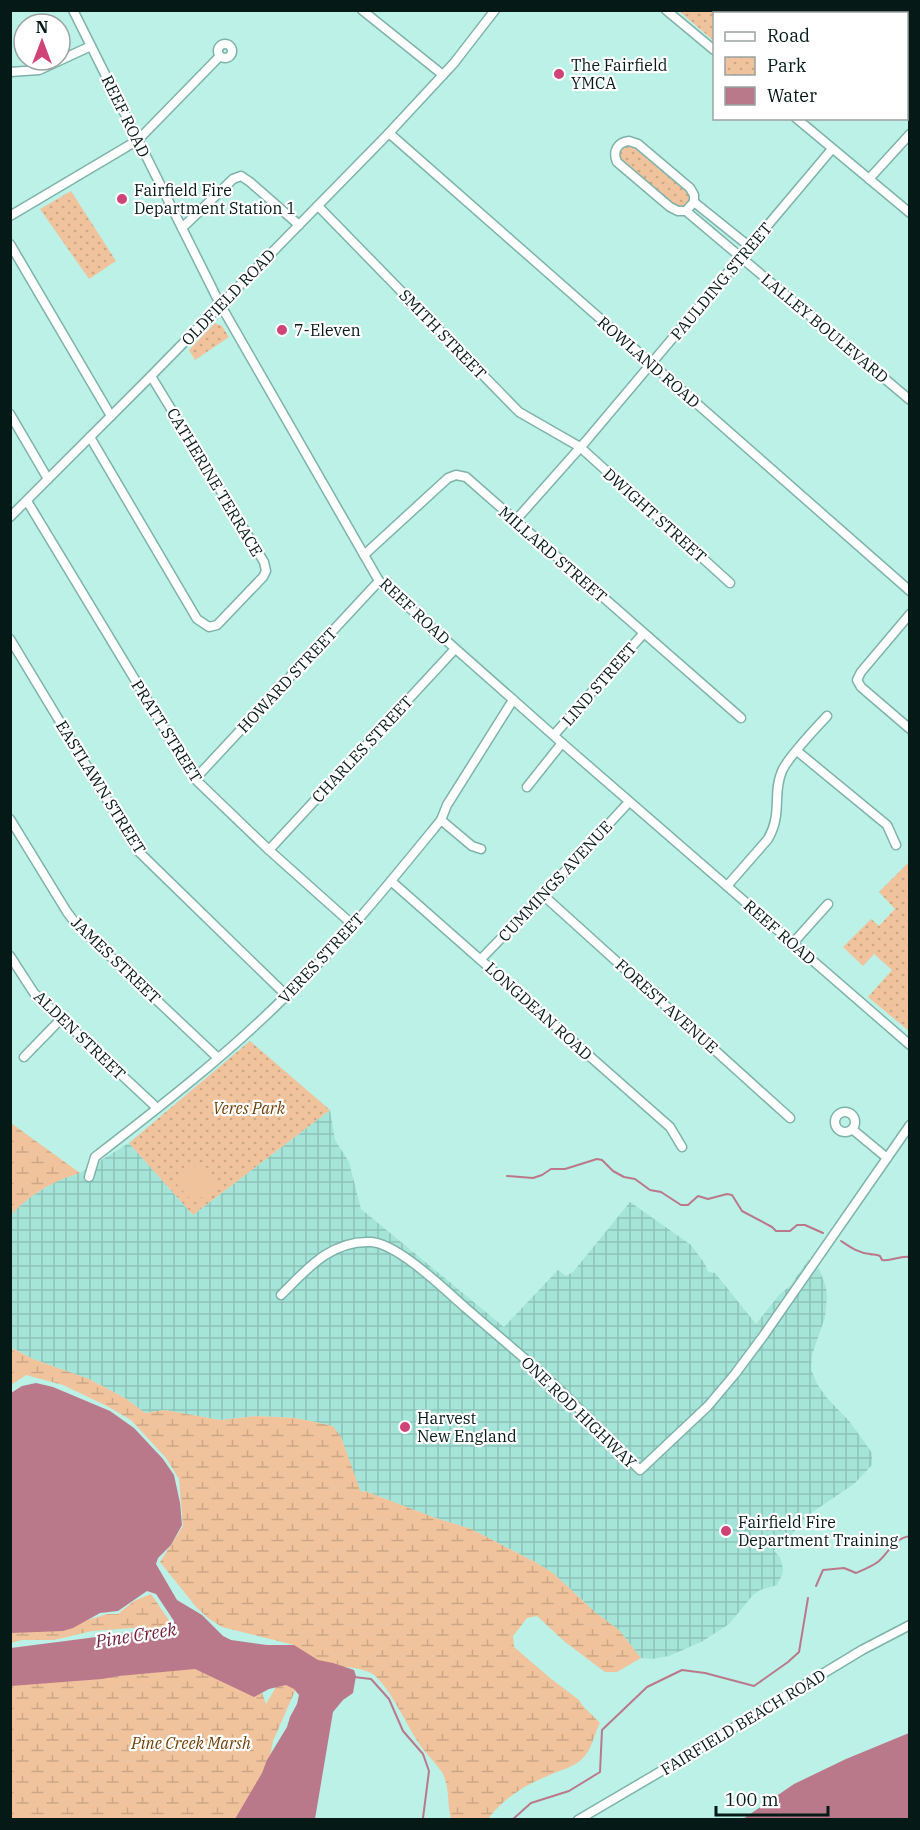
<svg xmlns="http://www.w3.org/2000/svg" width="920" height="1830" viewBox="0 0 920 1830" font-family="'IBM Plex Serif',serif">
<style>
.industrial{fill:url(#industrial-grid)}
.wetland{fill:url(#wetland-marsh)}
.park{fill:url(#park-dots)}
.pitch{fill:#f0c39d}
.water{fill:#ba798b}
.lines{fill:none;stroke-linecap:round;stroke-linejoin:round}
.stream{stroke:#ba798b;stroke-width:2}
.minor-casing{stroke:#7fb3aa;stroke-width:11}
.minor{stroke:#fff;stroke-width:8}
.poi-dot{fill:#cf4377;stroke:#fff;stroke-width:2}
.labels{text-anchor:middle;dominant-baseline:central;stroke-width:4.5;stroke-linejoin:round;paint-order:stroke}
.poi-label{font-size:16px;fill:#051a17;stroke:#fff;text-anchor:start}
.street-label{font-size:16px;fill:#051a17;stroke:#fff}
.park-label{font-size:16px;font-style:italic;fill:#6f3f08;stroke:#fff}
.water-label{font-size:18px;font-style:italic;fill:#71223f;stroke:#fff}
</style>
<defs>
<pattern id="industrial-grid" width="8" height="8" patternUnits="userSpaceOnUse" patternTransform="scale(1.5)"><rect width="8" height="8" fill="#a5e4d8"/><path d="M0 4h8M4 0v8" fill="none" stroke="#8dc3b9"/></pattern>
<pattern id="wetland-marsh" width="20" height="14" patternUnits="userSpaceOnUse" patternTransform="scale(1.5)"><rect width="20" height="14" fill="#f0c39d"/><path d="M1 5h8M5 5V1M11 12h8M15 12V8" fill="none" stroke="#cca786"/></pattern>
<pattern id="park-dots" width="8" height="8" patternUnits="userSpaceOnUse" patternTransform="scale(1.5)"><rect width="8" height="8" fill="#f0c39d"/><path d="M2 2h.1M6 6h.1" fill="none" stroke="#cca786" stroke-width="1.8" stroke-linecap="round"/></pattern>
</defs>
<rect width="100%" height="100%" fill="#bbf1e6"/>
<polygon class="industrial" points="330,1110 335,1140 349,1162 361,1209 504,1327 558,1270 566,1276 573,1272 630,1202 691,1245 705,1264 708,1272 715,1273 756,1324 779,1295 790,1286 808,1260 819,1269 826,1287 827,1297 825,1317 812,1355 811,1369 817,1384 827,1398 850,1422 872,1453 872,1465 854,1484 808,1515 788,1539 778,1544 774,1551 780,1557 783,1569 782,1575 777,1585 760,1590 753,1595 729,1624 703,1641 669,1656 652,1659 641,1658 619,1630 596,1613 553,1573 535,1562 471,1529 433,1517 365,1491 360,1492 341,1437 333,1426 296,1418 256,1416 220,1420 165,1410 145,1413 125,1398 89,1379 33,1359 11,1347 10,1215 23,1202 57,1180 80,1173 129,1143 193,1215"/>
<g class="wetland">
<path d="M11,1123l69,50c-29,9 -48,20 -69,42z"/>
<path d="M10,1347l23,12 56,20 36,19 20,15 20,-3 55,10 36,-4 40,2 37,8 8,11 20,55 4,-1 68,26 38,12 64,33 18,11 43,40 23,17 22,28 -24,14h-12l-40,-30 -28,-26 -10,2 -14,18 1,11 36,31 29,22 3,5 18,18c-7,13 -7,26 -19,37 -8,7 -20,10 -29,14 -25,10 -48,23 -64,45h-37c-4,-15 -1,-30 -8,-45 -6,-10 -16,-19 -23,-29 -13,-19 -29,-56 -46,-70 -15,-11 -50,-8 -68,-9l-33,75 -4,21 -27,57h-231v-136l187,-18 60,17 8,22 13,-22 15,-37 -72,-18 -14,-9 -11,-10 -37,-46 23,-36 -4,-47 -13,-21 -35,-38 -24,-14 -44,-21 -37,-10 -15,10z"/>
<polygon points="151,1594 173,1626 145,1630 133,1628 92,1631 54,1640 22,1640 11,1643 11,1631 62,1628 107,1614 118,1614 134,1601"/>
</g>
<g class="park">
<polygon points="679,11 909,11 909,42 907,46 906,14 714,14 714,41"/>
<path d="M625,145l10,1 51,44 4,8c-2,8 -7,10 -15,9l-56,-49 2,-9z"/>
<polygon points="71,191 116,261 89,279 40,209"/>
<polygon points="215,323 222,326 229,337 195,360 189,350"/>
<polygon points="909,862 909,1031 868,997 892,970 874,954 863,966 843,947 871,919 879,926 895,909 879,892"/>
<polygon points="250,1041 330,1110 193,1215 129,1143"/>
</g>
<polygon class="pitch" points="186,1165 209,1168 217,1185 194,1203 173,1180"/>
<g class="water">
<polygon points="36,1383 53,1387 110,1411 134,1428 163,1459 174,1475 180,1503 182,1525 171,1545 158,1558 156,1564 177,1600 202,1615 223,1636 231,1640 267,1645 294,1645 318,1660 333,1663 354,1670 356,1676 353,1693 343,1700 333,1712 315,1819 235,1819 262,1773 267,1760 287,1727 290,1717 297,1704 299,1695 294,1689 286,1685 269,1689 254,1697 195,1669 119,1676 102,1679 11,1686 11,1648 174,1627 174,1621 156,1594 147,1591 118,1611 100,1613 73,1628 63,1631 11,1633 11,1393 22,1386"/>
<polygon points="909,1733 909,1819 743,1819 794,1784 846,1759"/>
</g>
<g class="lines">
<g class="stream">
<polyline points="507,1176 533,1178 542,1175 551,1169 565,1169 597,1159 602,1160 613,1171 624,1177 635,1179 650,1190 661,1192 681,1205 688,1205 698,1196 708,1199 727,1194 732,1195 742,1211 772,1227 776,1231 790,1231 797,1225 805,1225 823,1233"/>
<path d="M841,1241c9,6 17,12 29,13 3,1 6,0 10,2l2,4c9,2 18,-5 28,-3"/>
<path d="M816,1586l7,-16 21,-2 12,5c7,-3 17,-7 23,-12 11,-10 14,-22 31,-25"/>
<polyline points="354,1677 371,1679 389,1699 403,1731 423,1754 429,1771 423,1818 424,1820"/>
<polyline points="512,1820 531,1803 569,1791 600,1772 602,1730 647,1687 682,1670 705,1673 754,1686 788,1662 799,1652 808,1598"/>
</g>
<g class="minor-casing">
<g id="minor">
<polyline points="73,10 220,304 379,581 562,743 910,1045"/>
<polyline points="362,10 443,75"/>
<polyline points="666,10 714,50"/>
<circle cx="225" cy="51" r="7"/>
<polyline points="10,72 39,70 91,46"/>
<polyline points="796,118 910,213"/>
<polyline points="389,133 910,591"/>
<path d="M629,141l9,3 52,44 4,7v7l-8,9h-8l-8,-4 -53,-45c-5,-11 1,-20 12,-21z"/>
<polyline points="869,179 910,134"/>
<polyline points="694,202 750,247"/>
<polyline points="318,206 519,412 580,447 730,583"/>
<polyline points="686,211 910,400"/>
<polyline points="10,216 138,140 220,56"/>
<polyline points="182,228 233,179 241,176 250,182 299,225"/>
<polyline points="10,244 111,416"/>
<polyline points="10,414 48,479"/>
<polyline points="90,437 197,619 209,627 217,625 263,577 266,571 264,562 151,376"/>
<polyline points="27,501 195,779 269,850 353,925"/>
<polyline points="10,517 151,376 389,133 454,63 495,10"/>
<polyline points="515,521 586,441 832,149"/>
<polyline points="364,555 448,478 456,475 466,477 741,718"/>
<polyline points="910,614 861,672 857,680 861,687 910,729"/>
<polyline points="10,639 138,851 287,996"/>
<polyline points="554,735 643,634"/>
<polyline points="797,751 887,825 896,845"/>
<polyline points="195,779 379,581"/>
<polyline points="527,787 562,743"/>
<polyline points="10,819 67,912 76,924 218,1058"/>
<polyline points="441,820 472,846 481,849"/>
<polyline points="269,850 455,649"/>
<polyline points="391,881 670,1127 682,1147"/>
<path d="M727,886l41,-47c15,-26 4,-45 14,-68 6,-14 33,-42 45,-55"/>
<polyline points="543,895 790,1118"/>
<polyline points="793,943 828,904"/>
<polyline points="10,956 34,993 157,1108"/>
<polyline points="481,959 543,895 629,802"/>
<polyline points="24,1057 61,1019"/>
<circle cx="845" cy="1122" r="10"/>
<polyline points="852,1129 887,1158"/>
<path d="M89,1177l6,-20c66,-51 133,-103 192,-162 56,-54 105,-115 154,-175l6,-15 66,-105"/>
<path d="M281,1295c26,-26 50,-55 90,-53 28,2 75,49 96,67 32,28 65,55 96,84 26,25 51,52 77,77l68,-64 27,-32 29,-39 146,-210"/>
<polyline points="578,1820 675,1763 862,1650 910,1625"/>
</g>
</g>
<use href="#minor" class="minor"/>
</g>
<g class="poi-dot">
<circle cx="559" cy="74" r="6"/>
<circle cx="122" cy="199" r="6"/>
<circle cx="282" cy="330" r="6"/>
<circle cx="405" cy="1427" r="6"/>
<circle cx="726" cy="1531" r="6"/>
</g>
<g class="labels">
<g class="poi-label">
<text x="571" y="65">The Fairfield<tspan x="571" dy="18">YMCA</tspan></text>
<text x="134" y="190">Fairfield Fire<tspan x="134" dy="18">Department Station 1</tspan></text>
<text x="294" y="330">7-Eleven</text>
<text x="417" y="1418">Harvest<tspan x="417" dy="18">New England</tspan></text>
<text x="738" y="1522">Fairfield Fire<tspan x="738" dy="18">Department Training</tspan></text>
</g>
<g class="street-label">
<text transform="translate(126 116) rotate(64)">REEF ROAD</text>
<text transform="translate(721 281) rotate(-50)">PAULDING STREET</text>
<text transform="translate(228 297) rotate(-46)">OLDFIELD ROAD</text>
<text transform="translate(825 328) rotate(40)">LALLEY BOULEVARD</text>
<text transform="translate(443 334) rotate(46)">SMITH STREET</text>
<text transform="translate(649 362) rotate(41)">ROWLAND ROAD</text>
<text transform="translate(215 482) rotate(59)">CATHERINE TERRACE</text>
<text transform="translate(655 515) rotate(42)">DWIGHT STREET</text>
<text transform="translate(553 554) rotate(41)">MILLARD STREET</text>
<text transform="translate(415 611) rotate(43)">REEF ROAD</text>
<text transform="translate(287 680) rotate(-47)">HOWARD STREET</text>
<text transform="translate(599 684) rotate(-49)">LIND STREET</text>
<text transform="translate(167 731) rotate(58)">PRATT STREET</text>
<text transform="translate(362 749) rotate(-47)">CHARLES STREET</text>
<text transform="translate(101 787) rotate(58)">EASTLAWN STREET</text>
<text transform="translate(555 881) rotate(-47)">CUMMINGS AVENUE</text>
<text transform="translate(780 932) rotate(41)">REEF ROAD</text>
<text transform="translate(321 958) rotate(-47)">VERES STREET</text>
<text transform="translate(116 960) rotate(44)">JAMES STREET</text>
<text transform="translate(667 1006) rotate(42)">FOREST AVENUE</text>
<text transform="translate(539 1011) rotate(42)">LONGDEAN ROAD</text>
<text transform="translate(80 1035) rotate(44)">ALDEN STREET</text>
<text transform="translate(579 1412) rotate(44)">ONE ROD HIGHWAY</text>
<text transform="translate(743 1722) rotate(-31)">FAIRFIELD BEACH ROAD</text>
</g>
<g class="park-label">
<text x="249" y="1108">Veres Park</text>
<text x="191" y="1743">Pine Creek Marsh</text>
</g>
<g class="water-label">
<text transform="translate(136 1635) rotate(-9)">Pine Creek</text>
</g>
</g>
<rect width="920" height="1830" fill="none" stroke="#051a17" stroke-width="24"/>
<rect x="713" y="12" width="195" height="108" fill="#ffffff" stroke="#9ba3a2" stroke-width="1.5"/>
<rect x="725" y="32" width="30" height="9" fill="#ffffff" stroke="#9ba3a2" stroke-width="1.5"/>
<text x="767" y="42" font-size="18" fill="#051a17">Road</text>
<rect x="725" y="57" width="30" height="18" fill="url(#park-dots)" stroke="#9ba3a2" stroke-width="1.5"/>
<text x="767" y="72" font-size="18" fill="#051a17">Park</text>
<rect x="725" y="87" width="30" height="18" fill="#ba798b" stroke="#9ba3a2" stroke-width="1.5"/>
<text x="767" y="102" font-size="18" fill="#051a17">Water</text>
<g transform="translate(42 42)"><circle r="28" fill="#ffffff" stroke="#9ba3a2" stroke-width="1.5"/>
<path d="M0-4.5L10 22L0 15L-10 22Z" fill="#cf4377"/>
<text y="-9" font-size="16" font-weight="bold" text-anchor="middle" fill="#051a17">N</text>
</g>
<path d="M716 1806v9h112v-9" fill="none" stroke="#051a17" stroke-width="3"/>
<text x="725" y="1806" font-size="18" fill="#051a17" stroke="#ffffff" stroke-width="4.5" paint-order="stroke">100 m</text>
</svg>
